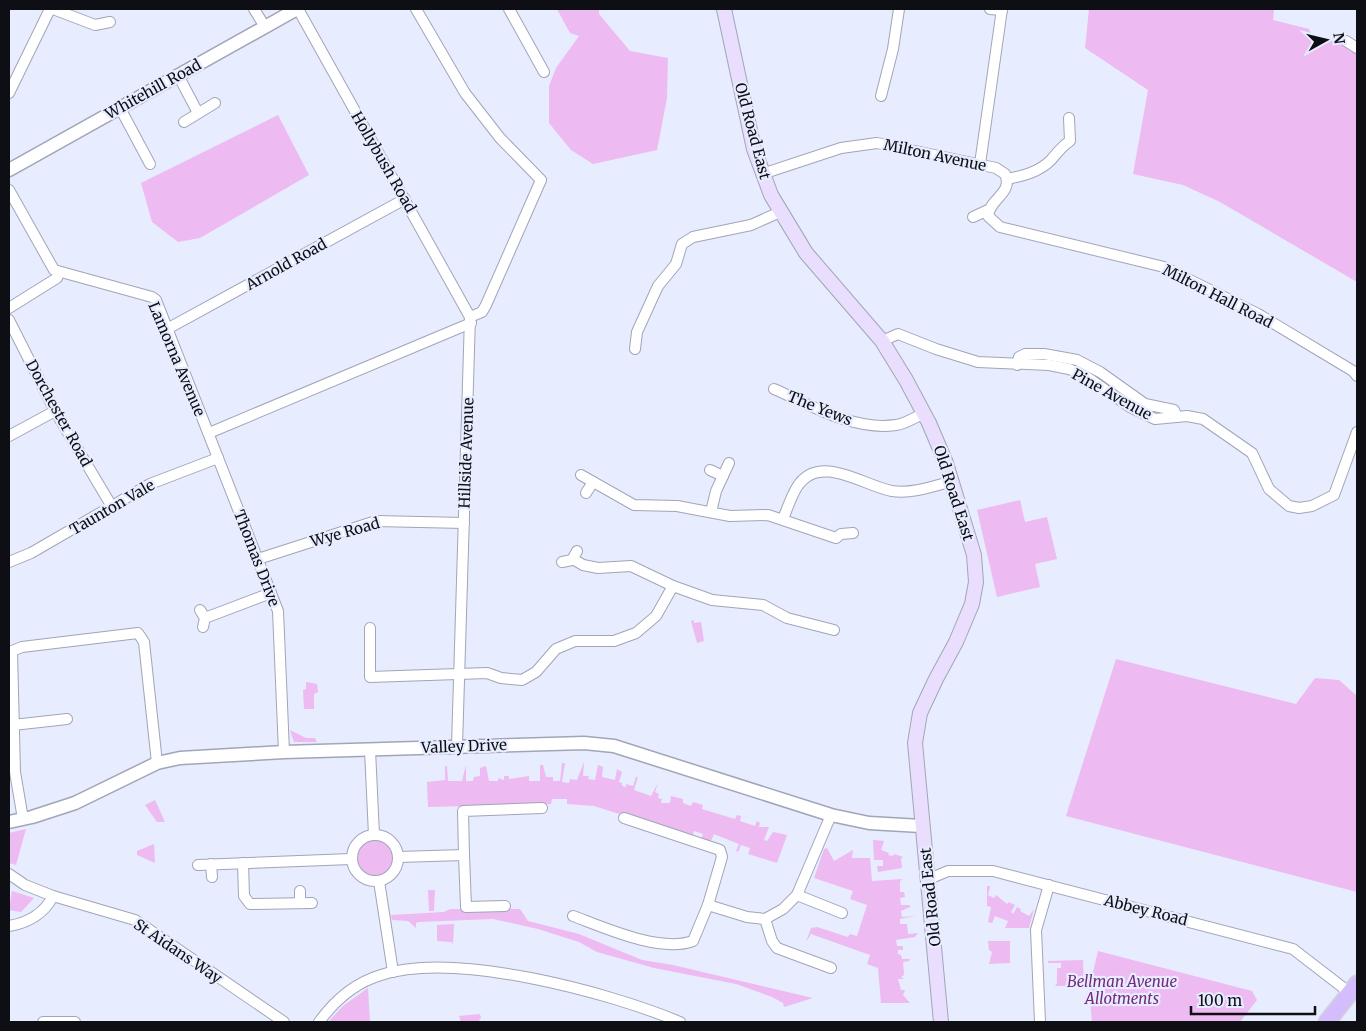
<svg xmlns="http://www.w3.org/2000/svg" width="1366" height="1031" viewBox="0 0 1366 1031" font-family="Merriweather,serif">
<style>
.green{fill:#edbaf1}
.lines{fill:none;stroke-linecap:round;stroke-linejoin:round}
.minor-casing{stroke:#a1a5b7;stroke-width:12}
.tertiary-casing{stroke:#a1a5b7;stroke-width:15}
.secondary-casing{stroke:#a1a5b7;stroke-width:16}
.primary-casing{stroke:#d3d4d5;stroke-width:19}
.minor{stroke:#fff;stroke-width:10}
.tertiary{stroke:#fff;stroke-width:12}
.secondary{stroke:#e9defe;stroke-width:14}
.primary{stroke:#d4bdfd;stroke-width:16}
.labels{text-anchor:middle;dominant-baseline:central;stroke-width:4.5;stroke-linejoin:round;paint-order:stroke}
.street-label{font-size:15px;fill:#0d0f15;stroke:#e7ecff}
.park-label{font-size:15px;font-style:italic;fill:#74297b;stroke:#e7ecff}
</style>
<rect width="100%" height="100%" fill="#e7ecff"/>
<g class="green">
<polygon points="557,9 599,9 599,14 630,51 668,58 667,98 657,150 593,164 571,150 549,123 549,86 556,68 579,36 570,33"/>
<polygon points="1089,9 1274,9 1273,20 1309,29 1312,36 1333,39 1357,52 1357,282 1220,202 1183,185 1133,174 1148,90 1085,48"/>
<polygon points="278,115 309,175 200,238 178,242 152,222 141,183"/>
<polygon points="1020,500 1025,522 1047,517 1057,559 1035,564 1040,587 997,597 977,510"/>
<polygon points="694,620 694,623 701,622 704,641 697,643 691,621"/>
<polygon points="1116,659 1296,704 1315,678 1339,680 1357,696 1357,892 1066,816"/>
<polygon points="306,682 317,684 318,692 314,694 314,709 304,709 303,690 306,689"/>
<polygon points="290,730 306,738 315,738 317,742 294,742"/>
<polygon points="584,762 583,776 589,776 588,779 595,780 598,765 603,767 602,777 615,780 617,769 622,772 619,782 622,783 622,786 626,787 626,784 633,786 636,777 638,777 634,790 651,796 658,783 655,792 659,794 658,798 662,799 661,803 670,803 671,796 683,799 683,803 691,806 693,802 703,805 702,809 735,819 737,815 741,816 740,821 755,826 757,821 760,823 759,827 769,827 764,840 767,841 773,832 787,835 777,863 748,854 750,848 741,845 738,852 736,851 739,844 714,834 710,843 701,839 703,834 694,831 692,837 594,806 567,804 567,799 552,799 551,804 428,807 427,782 445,780 445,766 447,766 448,781 462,781 466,765 466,781 473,781 474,777 480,776 480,768 486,766 489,781 498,781 498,778 504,780 504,776 509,776 509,779 529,776 529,781 540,781 540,765 543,765 546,777 553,777 553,781 560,781 562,763 565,763 562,782 569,783 570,779 577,780"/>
<polygon points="155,800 165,822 157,822 145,805"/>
<polygon points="26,829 16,865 9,863 9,833"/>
<circle cx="375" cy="858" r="19"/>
<polygon points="873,840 884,841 881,850 889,853 888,855 893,856 894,854 903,857 901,859 902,868 878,872 877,866 883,866 883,860 874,860"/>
<polygon points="154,844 155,863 137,855 137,851"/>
<polygon points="827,848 834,861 853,850 852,858 870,858 872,881 903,879 900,881 900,892 904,892 905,897 900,898 901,905 910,905 910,907 901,911 902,917 916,916 900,919 900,924 907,924 908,934 918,933 915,937 896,940 897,946 903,946 903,950 898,950 898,954 901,955 902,959 910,959 909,961 903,962 904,975 901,977 904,979 898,979 901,990 905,990 903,995 910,1003 881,1003 878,968 867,964 870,955 811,934 806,942 811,928 817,927 848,937 850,934 857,936 867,905 850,899 853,891 814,878 824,849"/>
<polygon points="987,886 990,886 988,895 994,898 996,895 1007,904 1009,902 1015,905 1011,912 1013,914 1017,907 1021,909 1020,911 1029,916 1034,909 1029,928 1005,928 1008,921 995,916 992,923 988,922 991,907 987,906"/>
<polygon points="428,890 435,890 434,911 429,911"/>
<polygon points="12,891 34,898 21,912 9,910"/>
<polygon points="450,909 520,909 528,921 579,934 642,960 673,965 813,998 784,1007 783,1003 772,997 736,984 654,968 597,952 579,942 538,929 493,919 419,922 416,923 416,928 408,921 392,920 391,915 444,912"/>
<polygon points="454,924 453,945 452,942 437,941 437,925"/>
<polygon points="988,941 1010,941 1010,963 989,964 992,952 989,950"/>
<polygon points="1098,951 1252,991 1257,1000 1240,1022 1092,1022 1089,989"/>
<polygon points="1083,960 1084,986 1055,986 1057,983 1057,968 1061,968 1061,963 1048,963 1048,961"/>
<polygon points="368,988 370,1022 328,1022 343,1006"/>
<polygon points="480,1014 481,1018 478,1022 461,1022 459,1016"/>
</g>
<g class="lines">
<g class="minor-casing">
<g id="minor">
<polyline points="53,9 95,25 110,22"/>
<polyline points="254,9 265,27"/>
<polyline points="298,9 470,317"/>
<polyline points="416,9 465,93 500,138 541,180 486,305 482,312 470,317 457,746"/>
<polyline points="509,9 544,72"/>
<polyline points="990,9 1002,10"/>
<polyline points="1346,41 1357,48"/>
<polyline points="178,75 198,113"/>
<polyline points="9,93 50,9"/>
<polyline points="881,96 893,49 899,9"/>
<polyline points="120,108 150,164"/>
<polyline points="184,122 215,103"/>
<polyline points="980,164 1002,9"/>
<path d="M762,174l79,-26 36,-5 119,25 9,6c9,19 -16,25 -17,42l12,11 164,40 94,47 95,57 4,5"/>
<path d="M1007,179c16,-3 32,-7 44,-19 6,-7 11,-14 19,-19l-1,-23"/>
<polyline points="9,190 54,270 152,297 156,300 278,611 284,752"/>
<polyline points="973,217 988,210"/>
<polyline points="9,308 57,278 59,273"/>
<polyline points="9,320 55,411 111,505"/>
<polyline points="167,329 405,199"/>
<polyline points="882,341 898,334 936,349 978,362 1049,365 1069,369 1087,377 1130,407 1155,419 1187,416 1203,419 1252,453 1269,489 1289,506 1299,508 1312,506 1334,495 1357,432"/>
<polyline points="635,349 637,332 658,286 676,264 682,244 693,237 751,225 780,212"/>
<polyline points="1017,365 1019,357 1025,354 1044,354 1077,360 1100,372 1145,404 1174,410 1177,417"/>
<path d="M774,389c39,17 79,42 122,36 9,-1 20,-8 28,-12"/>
<polyline points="209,433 471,323"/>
<polyline points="9,436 55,411"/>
<polyline points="710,470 723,476"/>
<polyline points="581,475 634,505 677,506 730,516 768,515 836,538 841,534 853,533"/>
<polyline points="586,493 593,482"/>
<polyline points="711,512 716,491 729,463"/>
<path d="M783,519c4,-10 8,-22 14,-32 22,-35 67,-1 95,4 20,3 42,-5 61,-10"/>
<polyline points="258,559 376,521 464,523"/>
<polyline points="573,559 583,565 598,568 631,566 673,586 712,600 763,605 787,618 834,630"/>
<polyline points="9,562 31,553 150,484 218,458"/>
<polyline points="562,562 572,560 577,551"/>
<polyline points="200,610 205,618 203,627"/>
<polyline points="205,618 271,593"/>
<polyline points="370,628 370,677 487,673 501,678 522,680 536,672 556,649 575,641 614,641 636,633 656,616 673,586"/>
<polyline points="13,725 67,719"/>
<polyline points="370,750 374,835"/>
<polyline points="624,818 720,850 722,857 708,905"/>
<polyline points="23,819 15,772 12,651 22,647 138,633 144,642 157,763"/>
<circle cx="375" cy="858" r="23"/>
<polyline points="464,855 463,811 542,808"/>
<polyline points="398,857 464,855 466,907 505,906"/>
<polyline points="243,863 244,896 250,904 312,903"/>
<polyline points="211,864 212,877"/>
<polyline points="198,865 351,859"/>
<polyline points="9,874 25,885 53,896 135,920 284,1022"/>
<polyline points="929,879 948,871 993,871 1293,949 1350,993"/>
<polyline points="379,881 393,972"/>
<polyline points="300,891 300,903"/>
<polyline points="797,895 842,913"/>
<path d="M573,916c32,12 87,37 120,25l15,-36 39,12 18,2 7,22 5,7 54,20"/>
<polyline points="765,919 783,909 797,895 831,815"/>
<path d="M9,926c19,-3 36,-13 44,-30"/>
<polyline points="43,1022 75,1022"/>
<path d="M319,1022c16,-22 35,-39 62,-47 75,-24 227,17 299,47"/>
<polyline points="1040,1022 1036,930 1049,885"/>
</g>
</g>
<g class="tertiary-casing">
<g id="tertiary">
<polyline points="9,170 297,9"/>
<polyline points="9,822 32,817 75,803 157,763 180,758 284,752 584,743 614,746 831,815 869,823 921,826"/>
</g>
</g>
<g class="secondary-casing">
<polyline id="secondary" points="724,9 754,149 771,195 806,253 882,341 906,380 929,423 946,463 974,555 976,582 972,604 956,642 936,679 920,713 915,743 941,1022"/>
</g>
<g class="primary-casing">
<polyline id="primary" points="1327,1022 1357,984"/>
</g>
<use href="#minor" class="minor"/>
<use href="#tertiary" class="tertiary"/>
<use href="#secondary" class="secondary"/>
<use href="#primary" class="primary"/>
</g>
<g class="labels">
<g class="street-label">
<text transform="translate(153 89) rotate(-29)">Whitehill Road</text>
<text transform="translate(753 131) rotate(75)">Old Road East</text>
<text transform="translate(935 155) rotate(12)">Milton Avenue</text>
<text transform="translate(384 162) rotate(60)">Hollybush Road</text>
<text transform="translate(286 264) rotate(-29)">Arnold Road</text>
<text transform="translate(1218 296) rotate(27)">Milton Hall Road</text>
<text transform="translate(177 359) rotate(67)">Lamorna Avenue</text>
<text transform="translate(1112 394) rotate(29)">Pine Avenue</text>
<text transform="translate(820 408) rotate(22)">The Yews</text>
<text transform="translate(59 413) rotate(61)">Dorchester Road</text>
<text transform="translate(466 453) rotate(-88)">Hillside Avenue</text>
<text transform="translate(954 493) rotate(72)">Old Road East</text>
<text transform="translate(112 507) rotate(-30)">Taunton Vale</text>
<text transform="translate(345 532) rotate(-16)">Wye Road</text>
<text transform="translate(257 558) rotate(69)">Thomas Drive</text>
<text transform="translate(464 746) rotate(-2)">Valley Drive</text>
<text transform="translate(930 897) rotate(-96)">Old Road East</text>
<text transform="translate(1146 910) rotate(14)">Abbey Road</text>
<text transform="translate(178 951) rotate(34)">St Aidans Way</text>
</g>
<g class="park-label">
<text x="1122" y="981">Bellman Avenue<tspan x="1122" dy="17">Allotments</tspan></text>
</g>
</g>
<rect width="1366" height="1031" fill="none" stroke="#0d0f15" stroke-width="20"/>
<g transform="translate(1326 40) rotate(82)" stroke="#e7ecff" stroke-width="4" paint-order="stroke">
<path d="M0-4L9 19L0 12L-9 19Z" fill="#0d0f15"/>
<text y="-8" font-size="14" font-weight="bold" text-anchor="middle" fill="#0d0f15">N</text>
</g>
<path d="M1191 1006v8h124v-8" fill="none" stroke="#0d0f15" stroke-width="2.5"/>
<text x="1198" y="1006" font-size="15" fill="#0d0f15" stroke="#e7ecff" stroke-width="4" paint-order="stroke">100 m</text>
</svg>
